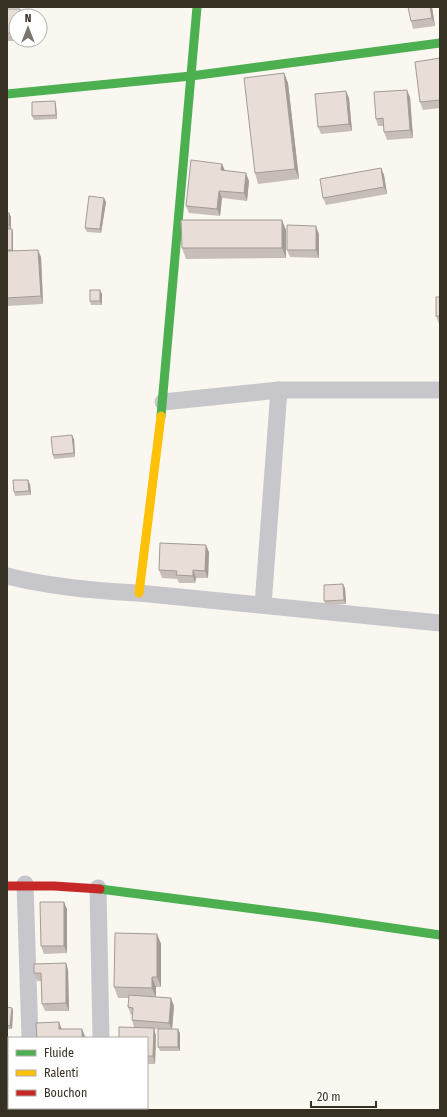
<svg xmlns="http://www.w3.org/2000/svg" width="447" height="1117" viewBox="0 0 447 1117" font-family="'Fira Sans Condensed',sans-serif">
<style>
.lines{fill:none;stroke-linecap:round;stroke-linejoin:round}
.street{stroke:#c7c6cb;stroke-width:17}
.fast{stroke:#4caf50;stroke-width:9}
.slow{stroke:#ffc107;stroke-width:9}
.jam{stroke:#c62828;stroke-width:9}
.wall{fill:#c8beb9}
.shaded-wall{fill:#a29b96}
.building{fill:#e8ddd7;stroke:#a29b96}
</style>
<rect width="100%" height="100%" fill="#faf7f0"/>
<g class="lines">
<g class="street">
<polyline points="163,402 279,390 440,390"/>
<path d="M7,576c44,11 87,15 132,17l301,30"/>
<polyline points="263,605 279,390"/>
<polyline points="25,884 30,1038"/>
<polyline points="98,888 101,1038"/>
<polyline points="104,1108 104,1110"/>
</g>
<g class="fast">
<polyline points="7,94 191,76 440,43"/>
<polyline points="161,416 197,7"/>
<polyline points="100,889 317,917 440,935"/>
</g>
<polyline class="slow" points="139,593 161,416"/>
<polyline class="jam" points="7,886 54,886 100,889"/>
</g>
<g class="wall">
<polygon points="408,7 432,7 435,26 413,29 411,21"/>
<polygon points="7,9 20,9 23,16 16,16 16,40 24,40 24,41 7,41"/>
<polygon points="440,58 440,108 423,110 420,102"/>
<polygon points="284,73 288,83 299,179 258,184 255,173"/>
<polygon points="410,97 413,138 387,140 384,132 384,126 378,126 376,119"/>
<polygon points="349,98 352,131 321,134 318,127"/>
<polygon points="56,105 57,119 34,120 32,116"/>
<polygon points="222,164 225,171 249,181 247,201 222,198 220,216 189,213 186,206"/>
<polygon points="381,168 384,175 387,194 326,205 323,198"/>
<polygon points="106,202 101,233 87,232 85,228"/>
<polygon points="7,213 9,213 11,217 11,229 12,229 13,233 13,251 41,257 43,304 7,306"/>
<polygon points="286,230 286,258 186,259 182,248"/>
<polygon points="319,234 319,258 290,257 287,250"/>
<polygon points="100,290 102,294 102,305 91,305 90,301"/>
<polygon points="440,297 440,324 439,324 436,316"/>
<polygon points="74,439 75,457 54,459 53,455"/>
<polygon points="30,484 31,495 15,496 14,492"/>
<polygon points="209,552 208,578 196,578 195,583 179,583 177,579 162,578 159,570"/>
<polygon points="345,588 346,604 326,605 324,601"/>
<polygon points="67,909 67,953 44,954 41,946"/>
<polygon points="157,934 161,944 161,987 156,987 156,997 174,1006 172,1029 180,1033 180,1051 160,1051 158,1047 158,1029 154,1029 156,1036 155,1064 147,1064 147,1038 134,1027 132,1020 132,1015 131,1015 128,1007 129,998 118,998 114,987"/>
<polygon points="66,963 68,970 69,1011 45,1011 42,1004 41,981 37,981 34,973"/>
<polygon points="7,1007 12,1008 13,1011 12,1029 7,1029"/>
<polygon points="116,1108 140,1108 140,1109 117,1109"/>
</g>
<g class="shaded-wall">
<polygon points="430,7 432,7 435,26 432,18"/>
<polygon points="20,9 23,16 21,16"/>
<polygon points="284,73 288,83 299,179 295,169"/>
<polygon points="407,90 410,97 413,138 410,130"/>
<polygon points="346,91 349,98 352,131 349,124"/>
<polygon points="55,101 56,105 57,119 56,115"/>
<polygon points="222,164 225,171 221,170"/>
<polygon points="381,168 384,175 387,194 384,187"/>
<polygon points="246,173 249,181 247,201 244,193"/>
<polygon points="219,191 222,198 220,216 217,209"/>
<polygon points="104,198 106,202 101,233 100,229"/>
<polygon points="9,213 11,217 11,229 9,225"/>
<polygon points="282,220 286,230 286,258 282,248"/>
<polygon points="316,226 319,234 319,258 316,250"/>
<polygon points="12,229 13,233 13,253 12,250"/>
<polygon points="38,250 41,257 43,304 41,296"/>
<polygon points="100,290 102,294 102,305 100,301"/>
<polygon points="72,435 74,439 75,457 74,453"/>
<polygon points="28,480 30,484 31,495 29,491"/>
<polygon points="206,545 209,552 208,578 205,571"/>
<polygon points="193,570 196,578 195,583 193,576"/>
<polygon points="343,584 345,588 346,604 344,600"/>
<polygon points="64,902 67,909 67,953 64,946"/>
<polygon points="157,934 161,944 161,987 157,977"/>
<polygon points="66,963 68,970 69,1011 66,1003"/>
<polygon points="152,977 156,987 156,998 152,988"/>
<polygon points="171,998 174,1006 172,1030 169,1023"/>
<polygon points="12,1008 13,1011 12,1029 10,1026"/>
<polygon points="59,1022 62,1030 59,1029"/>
<polygon points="154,1028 156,1036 155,1064 153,1056"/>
<polygon points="82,1029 85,1036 85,1038 82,1038"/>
<polygon points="178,1029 180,1033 180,1051 178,1047"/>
</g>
<g class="building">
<polygon points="408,7 430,7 432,18 411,21"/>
<polygon points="7,9 20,9 21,16 16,16 16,33 7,33"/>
<polygon points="440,58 440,100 420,102 415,62"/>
<polygon points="284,73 295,169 255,173 244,78"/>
<polygon points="407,90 410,130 384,132 383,118 376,119 374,92"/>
<polygon points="346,91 349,124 318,127 315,94"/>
<polygon points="55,101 56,115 32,116 32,102"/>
<polygon points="191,160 222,164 221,170 246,173 244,193 219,191 217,209 186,206"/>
<polygon points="381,168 384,187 323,198 320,179"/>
<polygon points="89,196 104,198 100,229 85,228"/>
<rect x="7" y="213" width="2" height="12"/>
<polygon points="181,220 282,220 282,248 182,248"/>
<polygon points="287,225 316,226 316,250 287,250"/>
<rect x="7" y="229" width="5" height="21"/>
<polygon points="38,250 41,296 7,298 7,251"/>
<rect x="90" y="290" width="10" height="11"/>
<rect x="436" y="297" width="4" height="19"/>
<polygon points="72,435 74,453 53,455 51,437"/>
<polygon points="13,480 28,480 29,491 14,492"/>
<polygon points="160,543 206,545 205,571 193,570 193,576 176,575 177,571 159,570"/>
<polygon points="343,584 344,600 324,601 324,585"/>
<polygon points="40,902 64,902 64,946 41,946"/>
<polygon points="115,933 157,934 157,977 152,977 152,988 114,987"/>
<polygon points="66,963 66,1003 42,1004 41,973 34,973 34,964"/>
<polygon points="129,995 171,998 169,1023 132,1020 133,1008 128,1007"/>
<polygon points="7,1007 12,1008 10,1026 7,1025"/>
<polygon points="59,1022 59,1029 82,1029 82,1038 37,1038 36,1023"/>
<polygon points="119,1027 154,1028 153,1056 147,1056 147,1038 119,1038"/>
<rect x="158" y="1029" width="20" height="18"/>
<polygon points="7,1096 9,1096 9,1108 12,1108 12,1110 7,1110"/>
<polygon points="34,1108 71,1108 72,1110 34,1110"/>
</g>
<rect width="447" height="1117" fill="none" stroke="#373124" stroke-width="16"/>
<rect x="8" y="1037" width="140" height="72" fill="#ffffff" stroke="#afada7"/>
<rect x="16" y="1050" width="20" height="6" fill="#4caf50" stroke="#afada7"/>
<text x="44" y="1057" font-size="12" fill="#373124">Fluide</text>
<rect x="16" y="1070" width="20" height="6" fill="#ffc107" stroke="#afada7"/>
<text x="44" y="1077" font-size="12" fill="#373124">Ralenti</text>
<rect x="16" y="1090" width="20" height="6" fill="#c62828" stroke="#afada7"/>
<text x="44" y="1097" font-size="12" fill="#373124">Bouchon</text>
<g transform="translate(28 28)"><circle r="19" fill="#ffffff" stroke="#afada7"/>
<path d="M0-3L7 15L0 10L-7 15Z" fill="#7b766b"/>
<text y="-6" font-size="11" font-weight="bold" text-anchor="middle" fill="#373124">N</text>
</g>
<path d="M311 1101v6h65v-6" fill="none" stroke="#373124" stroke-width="2"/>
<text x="317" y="1101" font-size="12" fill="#373124" stroke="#ffffff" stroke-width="3" paint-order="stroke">20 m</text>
</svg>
